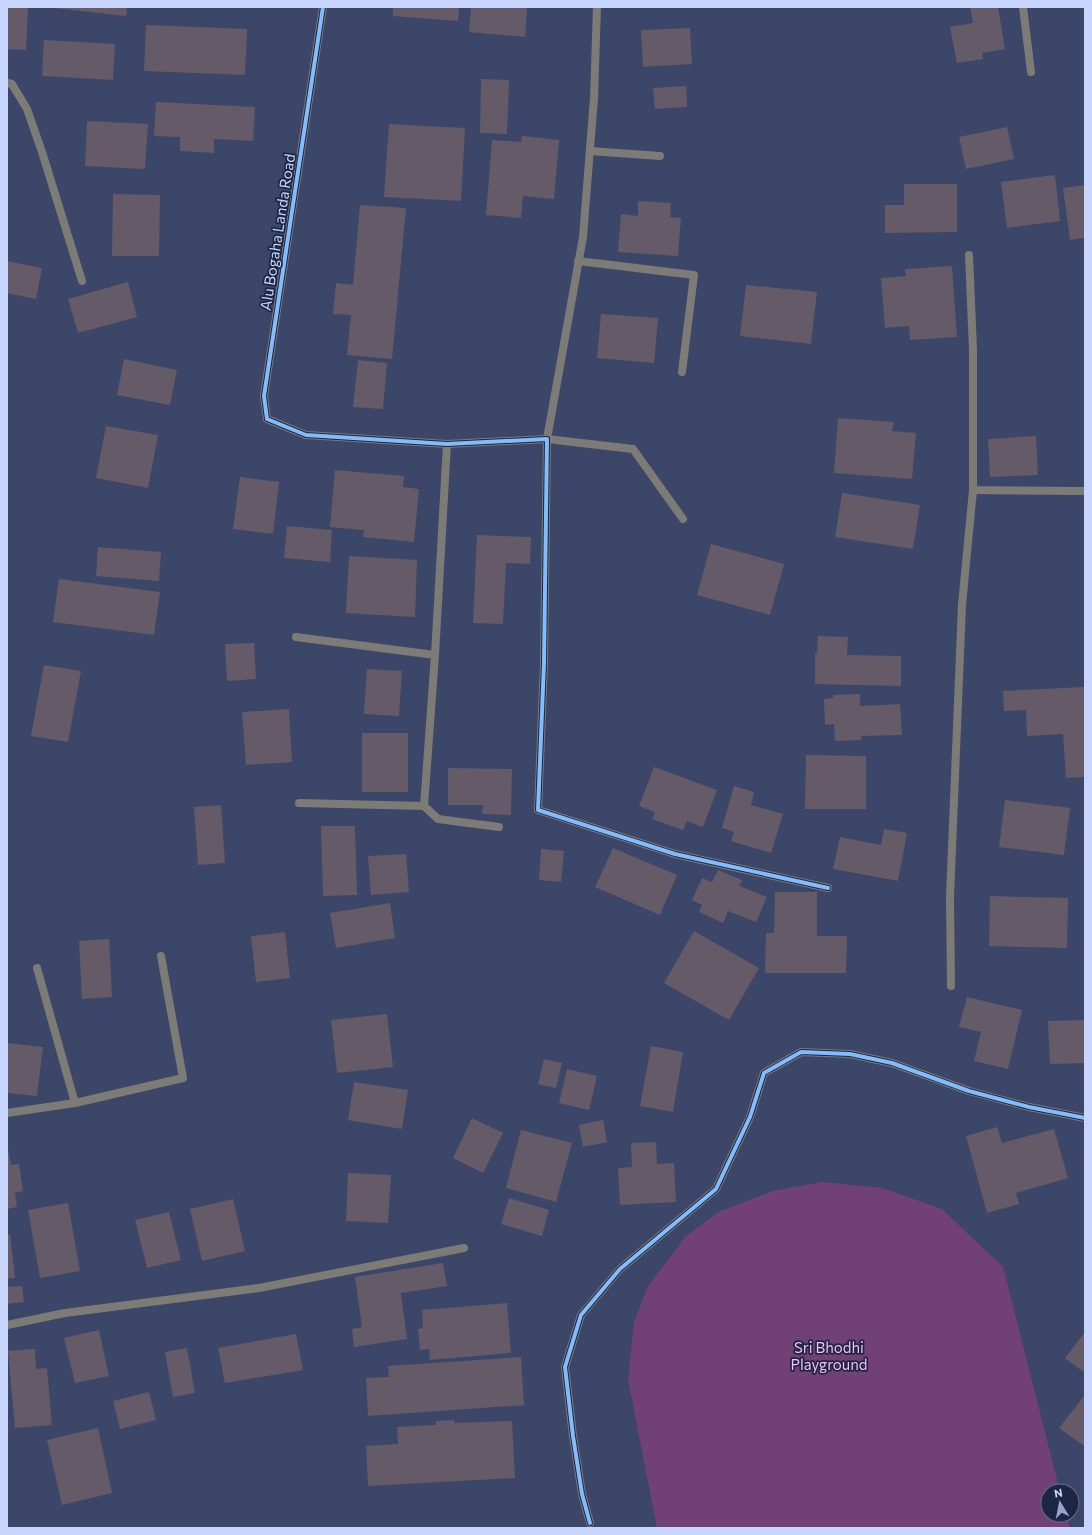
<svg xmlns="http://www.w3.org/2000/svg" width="1092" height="1535" viewBox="0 0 1092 1535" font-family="Commissioner,sans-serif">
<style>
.green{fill:#714074}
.building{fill:#655a68}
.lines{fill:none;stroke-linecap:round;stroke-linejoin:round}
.minor{stroke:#7d7b75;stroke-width:8}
.cycleway-casing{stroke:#1d2643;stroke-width:6}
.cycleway{stroke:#80bcff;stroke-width:4}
.labels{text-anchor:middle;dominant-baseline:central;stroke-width:3.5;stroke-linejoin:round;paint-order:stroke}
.street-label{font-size:15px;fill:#c8d6fd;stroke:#1d2643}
.park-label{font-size:15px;fill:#f8bff4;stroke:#1d2643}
</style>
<rect width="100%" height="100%" fill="#3c4669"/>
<polygon class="green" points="822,1182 882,1188 942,1209 1003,1267 1060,1491 1048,1491 1048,1515 1067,1515 1070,1528 657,1528 628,1379 634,1322 648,1286 686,1236 718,1212 773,1191"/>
<g class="building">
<polygon points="7,7 28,7 26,50 7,49"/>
<polygon points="45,7 127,7 126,16"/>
<polygon points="393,7 459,7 458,21 393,16"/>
<polygon points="471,7 527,7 525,37 469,32"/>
<polygon points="970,7 998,7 1005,49 982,53 983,59 957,63 950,27 973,23"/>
<polygon points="146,25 247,29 245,75 144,71"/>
<polygon points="690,28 692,64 643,67 641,30"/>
<polygon points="44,40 115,44 113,80 42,76"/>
<polygon points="481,79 509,80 507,134 480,133"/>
<polygon points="686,86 687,107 655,109 653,88"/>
<polygon points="156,102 255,107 253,141 214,139 214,153 180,151 180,137 154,136"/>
<polygon points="87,121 148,124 145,169 85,166"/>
<polygon points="389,124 465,128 461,201 384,197"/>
<polygon points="1007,127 1014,159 966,169 959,137"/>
<polygon points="522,136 559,140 554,199 523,196 521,218 486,215 492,140 521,142"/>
<polygon points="1055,175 1060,221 1007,228 1001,182"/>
<polygon points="904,184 957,184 957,232 885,233 885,205 904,205"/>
<polygon points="1085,185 1085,238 1070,240 1063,188"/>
<polygon points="113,194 160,195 159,256 112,256"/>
<polygon points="638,201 671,203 670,217 681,218 678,256 618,252 621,214 638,216"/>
<polygon points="360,205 406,208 392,359 347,355 351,315 333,314 336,283 353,285"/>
<polygon points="7,261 42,268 36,299 7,293"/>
<polygon points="952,266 957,337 910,340 909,326 885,328 881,278 906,276 905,269"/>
<polygon points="128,282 137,317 78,333 68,299"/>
<polygon points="746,285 817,292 811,344 740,336"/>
<polygon points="601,314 658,318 654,363 597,358"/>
<polygon points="124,359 177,370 170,405 117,395"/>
<polygon points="358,360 387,363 383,409 353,407"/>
<polygon points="838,418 894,422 892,431 916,433 912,479 834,473"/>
<polygon points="106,426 158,435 148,488 96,478"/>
<polygon points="1036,436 1038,475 990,477 988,439"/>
<polygon points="335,470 404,476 403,487 419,489 414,542 363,537 364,530 330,527"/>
<polygon points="240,477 279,482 273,534 233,529"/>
<polygon points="842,493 920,505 913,549 835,537"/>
<polygon points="287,526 332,530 330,562 284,558"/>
<polygon points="477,535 531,537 530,564 506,563 503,624 473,623"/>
<polygon points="711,544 784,564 770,615 697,595"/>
<polygon points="98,547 161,552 159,581 96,576"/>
<polygon points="349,556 417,560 415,617 346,613"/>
<polygon points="59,579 160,592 154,635 53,622"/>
<polygon points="818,636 848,637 847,655 901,656 901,686 815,684 815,653 817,654"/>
<polygon points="254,643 256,679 227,681 225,644"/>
<polygon points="44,665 81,671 68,742 31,736"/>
<polygon points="367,669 402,671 399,716 364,714"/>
<polygon points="1085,687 1085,777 1066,778 1063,734 1027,736 1026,710 1004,711 1003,691"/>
<polygon points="860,694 860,706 900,704 902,735 861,736 862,740 835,741 834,724 825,725 824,699 833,698 833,695"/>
<polygon points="289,709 292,762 246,765 242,712"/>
<rect x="362" y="733" width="46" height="59"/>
<polygon points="806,755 866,756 866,809 805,809"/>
<polygon points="654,767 717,790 703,827 687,821 683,830 652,819 655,812 639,806"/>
<polygon points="448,768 512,769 511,815 482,814 483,805 448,805"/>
<polygon points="734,786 754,792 751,805 783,814 771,853 731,841 734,832 722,828"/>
<polygon points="1005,800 1070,808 1064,855 999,847"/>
<polygon points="221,805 225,863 198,865 194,807"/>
<polygon points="321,826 355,826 357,895 323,896"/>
<polygon points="884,829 907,833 898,881 833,869 840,837 881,845"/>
<polygon points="613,848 677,875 660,915 595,887"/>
<polygon points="541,849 564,851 561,882 539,880"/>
<polygon points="406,854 409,892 371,895 368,856"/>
<polygon points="718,870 742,880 739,886 767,897 756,922 728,911 723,923 699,912 702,905 692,900 702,878 712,882"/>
<polygon points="775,892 817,892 817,936 847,936 846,973 765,973 766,933 774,933"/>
<polygon points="990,896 1068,898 1067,948 989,946"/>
<polygon points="390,903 395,938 336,948 330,913"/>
<polygon points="694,931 759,968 729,1020 664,983"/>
<polygon points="285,932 290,978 256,982 251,936"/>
<polygon points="109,939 112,997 82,999 79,941"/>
<polygon points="967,997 1022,1010 1008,1069 974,1061 981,1032 959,1027"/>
<polygon points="387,1014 393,1067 337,1073 331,1020"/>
<polygon points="1085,1020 1085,1063 1050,1064 1048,1021"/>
<polygon points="7,1043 43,1047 37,1096 7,1093"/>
<polygon points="651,1046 683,1052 673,1112 640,1106"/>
<polygon points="544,1059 562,1063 556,1088 538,1084"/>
<polygon points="567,1069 597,1076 589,1110 559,1103"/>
<polygon points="354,1082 408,1090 402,1129 348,1120"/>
<polygon points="472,1118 503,1133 483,1173 453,1158"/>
<polygon points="603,1120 607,1142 583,1147 579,1125"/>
<polygon points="997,1127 1002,1143 1054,1129 1068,1178 1016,1193 1019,1204 987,1213 966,1136"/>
<polygon points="521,1130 572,1143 556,1202 506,1188"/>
<polygon points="656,1142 657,1164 674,1163 676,1202 620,1205 618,1168 632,1167 631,1143"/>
<polygon points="7,1144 11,1165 19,1164 23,1191 15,1193 17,1207 7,1209"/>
<polygon points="348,1173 391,1175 388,1223 346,1221"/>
<polygon points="509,1198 549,1210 542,1236 501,1224"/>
<polygon points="233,1199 245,1251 202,1261 190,1209"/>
<polygon points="68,1203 80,1271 40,1278 28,1210"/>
<polygon points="169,1212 181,1260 147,1268 135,1220"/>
<polygon points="10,1234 15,1278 7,1279 7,1235"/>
<polygon points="443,1263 447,1286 401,1293 407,1339 354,1347 352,1329 362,1327 355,1277"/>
<polygon points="22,1286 24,1302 7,1304 7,1287"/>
<polygon points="507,1303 511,1353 430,1360 429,1349 420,1350 418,1329 423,1328 422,1310"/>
<polygon points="99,1330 109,1376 75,1383 64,1338"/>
<polygon points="1085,1332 1085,1373 1065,1358"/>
<polygon points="296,1334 303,1370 225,1383 218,1348"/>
<polygon points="187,1348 195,1393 173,1397 165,1352"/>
<polygon points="35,1349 36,1369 47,1368 52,1425 15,1428 8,1351"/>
<polygon points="521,1357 524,1405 368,1416 366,1378 389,1377 388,1366"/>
<polygon points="149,1392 156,1420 120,1429 113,1401"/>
<polygon points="1085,1395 1085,1445 1084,1446 1059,1428"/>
<polygon points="454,1420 455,1423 512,1421 515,1478 368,1486 366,1446 398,1444 397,1427 436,1425 436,1421"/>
<polygon points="98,1428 112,1493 62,1505 47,1440"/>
</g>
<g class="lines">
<g class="minor">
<polyline points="323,7 264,396 267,419 306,435 447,444 547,439 544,663 538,810 675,854 828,888"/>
<polyline points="597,7 594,98 583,237 547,439 633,449 683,519"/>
<polyline points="1023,7 1031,72"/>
<polyline points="7,83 12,84 27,109 42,152 82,281"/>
<polyline points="590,151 660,156"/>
<polyline points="969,255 973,350 973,490 1085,491"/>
<polyline points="578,261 694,275 682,372"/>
<polyline points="296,637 435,655"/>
<polyline points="299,803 424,806 438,819 499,827"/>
<polyline points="424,806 435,655 447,444"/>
<polyline points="37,968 75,1103"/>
<polyline points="951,986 950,897 962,605 973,490"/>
<polyline points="7,1113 75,1103 183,1078 161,956"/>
<polyline points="7,1325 65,1313 259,1288 464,1248"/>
<polyline points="590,1523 582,1494 573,1436 565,1367 581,1315 620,1269 716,1189 750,1117 764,1073 801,1052 850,1054 892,1063 969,1091 1029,1107 1085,1118"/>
</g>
<g class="cycleway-casing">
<g id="cycleway">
<polyline points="323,7 264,396 267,419 306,435 447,444 547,439 544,663 538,810 675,854 828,888"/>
<polyline points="590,1523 582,1494 573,1436 565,1367 581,1315 620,1269 716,1189 750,1117 764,1073 801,1052 850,1054 892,1063 969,1091 1029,1107 1085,1118"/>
</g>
</g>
<use href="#cycleway" class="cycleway"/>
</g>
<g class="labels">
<g class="street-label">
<text transform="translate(277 232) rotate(-81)">Alu Bogaha Landa Road</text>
</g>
<g class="park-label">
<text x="829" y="1347">Sri Bhodhi<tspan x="829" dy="17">Playground</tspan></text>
</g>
</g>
<rect width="1092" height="1535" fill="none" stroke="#c8d6fd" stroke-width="16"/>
<g transform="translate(1060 1503) rotate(350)"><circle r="19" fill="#1d2643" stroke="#616c8d"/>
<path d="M0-3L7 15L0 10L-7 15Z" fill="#97a4c9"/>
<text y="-6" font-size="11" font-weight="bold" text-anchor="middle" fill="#c8d6fd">N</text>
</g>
</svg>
